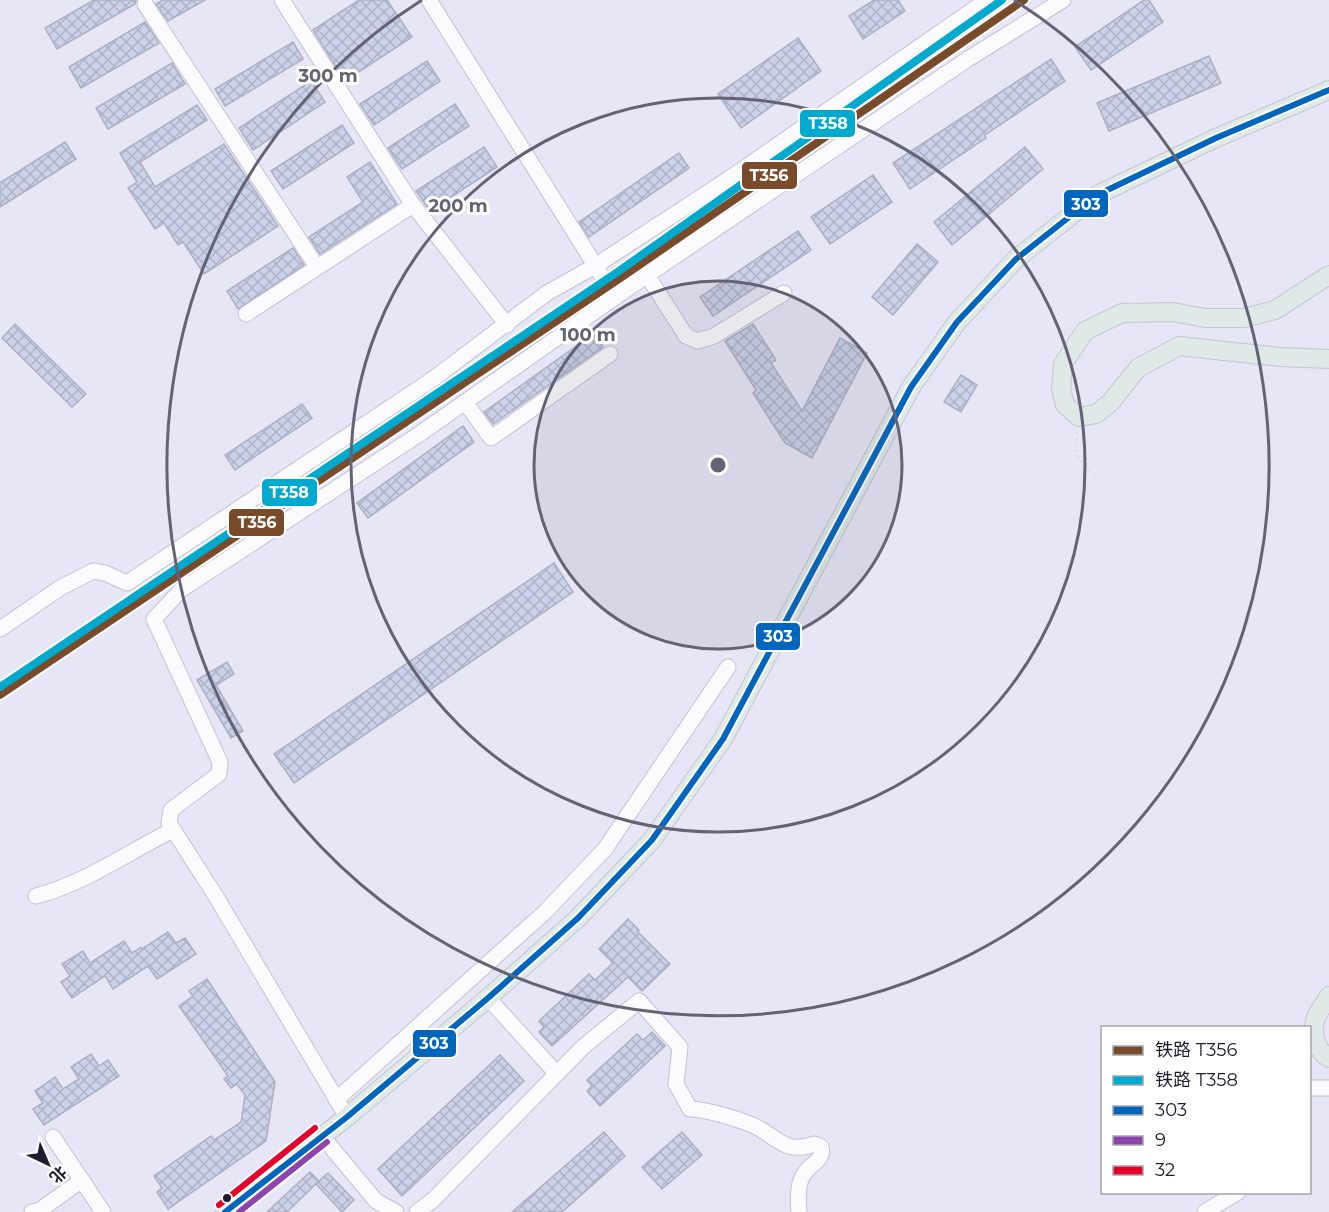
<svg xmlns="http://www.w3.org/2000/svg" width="1329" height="1212" viewBox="0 0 1329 1212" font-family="Montserrat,'Noto Sans SC',sans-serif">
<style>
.building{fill:url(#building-cross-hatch);stroke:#adb0c0;stroke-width:1.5}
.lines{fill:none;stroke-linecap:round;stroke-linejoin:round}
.minor-casing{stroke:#c2c2d2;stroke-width:17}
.major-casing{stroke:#c5c5ce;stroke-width:20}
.path{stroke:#d7d6dc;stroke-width:2;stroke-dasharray:1.5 4.5;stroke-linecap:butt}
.minor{stroke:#fbfbfe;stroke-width:15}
.major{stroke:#dee9e8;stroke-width:18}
.bus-1-casing{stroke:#fff;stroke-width:10}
.bus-2-casing{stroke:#fff;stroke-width:10}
.bus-3-casing{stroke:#fff;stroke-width:10}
.bus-1{stroke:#0065bd;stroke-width:6}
.bus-2{stroke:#8e44ad;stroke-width:6}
.bus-3{stroke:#e4002b;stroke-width:6}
.rail-1-casing{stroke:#fff;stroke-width:12}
.rail-2-casing{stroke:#fff;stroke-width:12}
.rail-1{stroke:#7a4b2a;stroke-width:8}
.rail-2{stroke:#00a9ce;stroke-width:8}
.ring{fill:none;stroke:#646375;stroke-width:3}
.bus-dot{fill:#1e1d2f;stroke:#fff;stroke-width:2}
.centre{fill:#646375;stroke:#fff;stroke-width:3}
.ring-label{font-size:18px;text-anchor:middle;font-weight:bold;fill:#646375;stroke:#fff;stroke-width:6;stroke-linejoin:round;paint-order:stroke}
.line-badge{stroke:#fff;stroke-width:2}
.badge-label{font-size:16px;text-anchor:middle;font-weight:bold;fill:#fff}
</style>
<defs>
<pattern id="building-cross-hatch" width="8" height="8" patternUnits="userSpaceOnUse" patternTransform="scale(1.5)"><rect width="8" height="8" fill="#cad1e8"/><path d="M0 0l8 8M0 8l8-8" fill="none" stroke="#adb3c7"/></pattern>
</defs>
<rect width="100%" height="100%" fill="#e6e6f7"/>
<g class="building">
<polygon points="94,0 136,0 135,4 57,49 45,28"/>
<polygon points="163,0 205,0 168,21 156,4"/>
<polygon points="359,0 387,0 412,37 345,81 313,30"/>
<polygon points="874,0 898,0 905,11 863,39 849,16"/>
<polygon points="1144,0 1149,0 1163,22 1091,70 1075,47"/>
<polygon points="145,22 159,43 81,88 69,67"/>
<polygon points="798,38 821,71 741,128 718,94"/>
<polygon points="293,42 303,59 225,106 215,89"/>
<polygon points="1209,56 1221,83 1109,131 1097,103"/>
<polygon points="1051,59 1065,81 985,135 986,138 910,189 893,163"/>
<polygon points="427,61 440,81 374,125 360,104"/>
<polygon points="172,63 185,84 108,129 96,108"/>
<polygon points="311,81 325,102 253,150 239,128"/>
<polygon points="455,104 469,126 402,169 388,148"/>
<polygon points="197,105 207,120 140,162 155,187 224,144 278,226 204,274 183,242 178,245 164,223 155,229 128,188 137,182 120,153"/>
<polygon points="342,125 354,143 283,189 271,171"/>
<polygon points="65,142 76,159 0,207 0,183"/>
<polygon points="484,147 497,167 430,211 416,191"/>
<polygon points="1025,147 1043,169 952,245 934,222"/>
<polygon points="679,153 689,168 589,237 579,222"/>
<polygon points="370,162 397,204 320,254 309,237 363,202 347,177"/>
<polygon points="873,175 892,202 830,244 811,217"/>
<polygon points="798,231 811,250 713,316 700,297"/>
<polygon points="917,244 938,262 893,315 872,297"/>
<polygon points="293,248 304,265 238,309 227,291"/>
<polygon points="15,324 86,394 72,407 2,338"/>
<polygon points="753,324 776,360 771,363 802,411 840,338 867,353 812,458 785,443 753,393 756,390 725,341"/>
<polygon points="593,334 603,347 493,424 484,412"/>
<polygon points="961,375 977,385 961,412 944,402"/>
<polygon points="302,404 312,418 235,470 225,455"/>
<polygon points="463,426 474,442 368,518 357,503"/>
<polygon points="554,563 573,592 294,783 274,754"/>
<polygon points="227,662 234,674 216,685 243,731 231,738 197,680"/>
<polygon points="628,919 639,930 637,931 670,964 642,991 628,977 552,1046 539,1032 544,1027 539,1021 589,974 595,980 613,963 599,949"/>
<polygon points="168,932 176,943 185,938 196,954 157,979 148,966 113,989 105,976 72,998 61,982 70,976 62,964 83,951 90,963 124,941 132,953 141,947 142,949"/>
<polygon points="207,979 275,1082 266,1141 168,1209 157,1192 162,1188 154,1176 211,1136 214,1140 241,1122 245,1095 237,1084 231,1088 224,1079 228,1076 179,1006 193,996 189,991"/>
<polygon points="652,1032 665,1046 600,1106 587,1091 592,1086 587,1080 637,1034 643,1040"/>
<polygon points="91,1054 99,1066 108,1060 119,1076 44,1125 33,1109 43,1103 35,1091 55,1077 63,1089 79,1079 71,1067"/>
<polygon points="500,1055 524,1081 402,1196 378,1169"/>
<polygon points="604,1132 625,1156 562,1212 512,1212"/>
<polygon points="682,1132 702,1155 662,1189 642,1167"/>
<polygon points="310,1172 319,1181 328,1173 354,1200 342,1212 316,1184 287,1212 267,1212"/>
</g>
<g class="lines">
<g class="minor-casing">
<g id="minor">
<polyline points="282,0 413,205 507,325"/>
<polyline points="429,0 615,297"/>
<polyline points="145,4 317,267"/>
<polyline points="647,275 686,336 698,341 714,336 784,293"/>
<polyline points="246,314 413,205"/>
<polyline points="465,402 491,438 610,354"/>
<polyline points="0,629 60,588 93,571 105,573 127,583 433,379 547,293 595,266 727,180 987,0"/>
<path d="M36,896c50,-13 92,-44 137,-66"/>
<polyline points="488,998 557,1074"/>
<polyline points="1310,1088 1329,1088"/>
<polyline points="336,1100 545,912 605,849 728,667"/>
<polyline points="347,1117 215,895 169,823 171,810 219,774 220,762 154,619 182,589 418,435 647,275 968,59 1063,0"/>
<polyline points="321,1135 376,1201 396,1212"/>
<polyline points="53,1137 103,1212"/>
<polyline points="32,1212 40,1210 82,1180"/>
<path d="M417,1212l16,-12 150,-153 56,-46 41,46 -4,37 14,25c20,1 41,8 60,15 24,9 34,32 64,20l7,3c4,13 -11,17 -17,27 -7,9 -6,27 -5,38"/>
<polyline points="1205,1212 1238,1192"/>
</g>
</g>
<g class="major-casing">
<g id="major">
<polyline points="1329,275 1275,310 1244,318 1205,318 1173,312 1122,313 1085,331 1063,364 1061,389 1065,405 1079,417 1096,414 1110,403 1138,368 1179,346 1280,357 1329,359"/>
<path d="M1329,996c-4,7 -10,14 -13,22 -5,13 0,33 13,40"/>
<polyline points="225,1212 347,1117 488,998 578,918 652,840 723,739 911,387 957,322 1016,259 1097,195 1216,138 1329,90"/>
</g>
</g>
<path class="path" d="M1077,432c-2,26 0,29 21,45"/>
<use href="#minor" class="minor"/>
<use href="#major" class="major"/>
<g class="bus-1-casing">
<polyline id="bus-1" points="225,1212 347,1117 488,998 578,918 652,840 723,739 911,387 957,322 1016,259 1097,195 1216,138 1329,90"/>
</g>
<g class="bus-2-casing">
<polyline id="bus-2" points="239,1212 327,1142"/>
</g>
<g class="bus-3-casing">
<polyline id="bus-3" points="219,1205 315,1128"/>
</g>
<use href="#bus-1" class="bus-1"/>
<use href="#bus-2" class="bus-2"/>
<use href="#bus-3" class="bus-3"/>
<g class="rail-1-casing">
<polyline id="rail-1" points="0,695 622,277 1024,0"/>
</g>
<g class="rail-2-casing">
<polyline id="rail-2" points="0,687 619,271 1002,0"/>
</g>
<use href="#rail-1" class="rail-1"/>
<use href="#rail-2" class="rail-2"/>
</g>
<circle cx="718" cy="465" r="184" fill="#646375" fill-opacity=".12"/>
<g class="ring">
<circle cx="718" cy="465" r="184"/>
<circle cx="718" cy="465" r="367"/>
<path d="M1014 0A551 551 0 1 1 422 0"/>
</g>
<circle class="bus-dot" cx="227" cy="1198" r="5"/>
<circle cx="718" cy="465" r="9" class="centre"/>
<g class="ring-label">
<text x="328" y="82">300 m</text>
<text x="458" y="212">200 m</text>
<text x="588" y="341">100 m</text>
</g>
<g class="line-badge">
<rect x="799" y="109" width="57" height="29" rx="6" fill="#00a9ce"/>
<rect x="741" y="161" width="57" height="29" rx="6" fill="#7a4b2a"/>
<rect x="1063" y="189" width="46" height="29" rx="6" fill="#0065bd"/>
<rect x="261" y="478" width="57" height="29" rx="6" fill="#00a9ce"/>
<rect x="228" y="508" width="57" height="29" rx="6" fill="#7a4b2a"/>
<rect x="755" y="622" width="46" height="29" rx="6" fill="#0065bd"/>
<rect x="412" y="1029" width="45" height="29" rx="6" fill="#0065bd"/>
</g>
<g class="badge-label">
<text x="828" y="129">T358</text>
<text x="769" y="181">T356</text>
<text x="1086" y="210">303</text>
<text x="289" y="498">T358</text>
<text x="257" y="528">T356</text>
<text x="778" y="642">303</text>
<text x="434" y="1049">303</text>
</g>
<rect x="1101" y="1026" width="210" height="168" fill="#ffffff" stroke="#a5a5ac" stroke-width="1.5"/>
<rect x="1113" y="1046" width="30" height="9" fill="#7a4b2a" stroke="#a5a5ac" stroke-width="1.5"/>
<text x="1155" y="1056" font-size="18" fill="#1e1d2f">铁路 T356</text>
<rect x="1113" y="1076" width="30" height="9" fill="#00a9ce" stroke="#a5a5ac" stroke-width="1.5"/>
<text x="1155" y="1086" font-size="18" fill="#1e1d2f">铁路 T358</text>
<rect x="1113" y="1106" width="30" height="9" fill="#0065bd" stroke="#a5a5ac" stroke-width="1.5"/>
<text x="1155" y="1116" font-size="18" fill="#1e1d2f">303</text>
<rect x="1113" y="1136" width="30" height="9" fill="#8e44ad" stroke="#a5a5ac" stroke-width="1.5"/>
<text x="1155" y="1146" font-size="18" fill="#1e1d2f">9</text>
<rect x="1113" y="1166" width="30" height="9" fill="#e4002b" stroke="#a5a5ac" stroke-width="1.5"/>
<text x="1155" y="1176" font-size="18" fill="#1e1d2f">32</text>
<g transform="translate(48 1164) rotate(136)" stroke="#ffffff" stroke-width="4.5" paint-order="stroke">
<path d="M0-4.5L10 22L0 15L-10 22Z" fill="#1e1d2f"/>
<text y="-9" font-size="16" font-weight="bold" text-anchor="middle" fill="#1e1d2f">北</text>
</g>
</svg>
